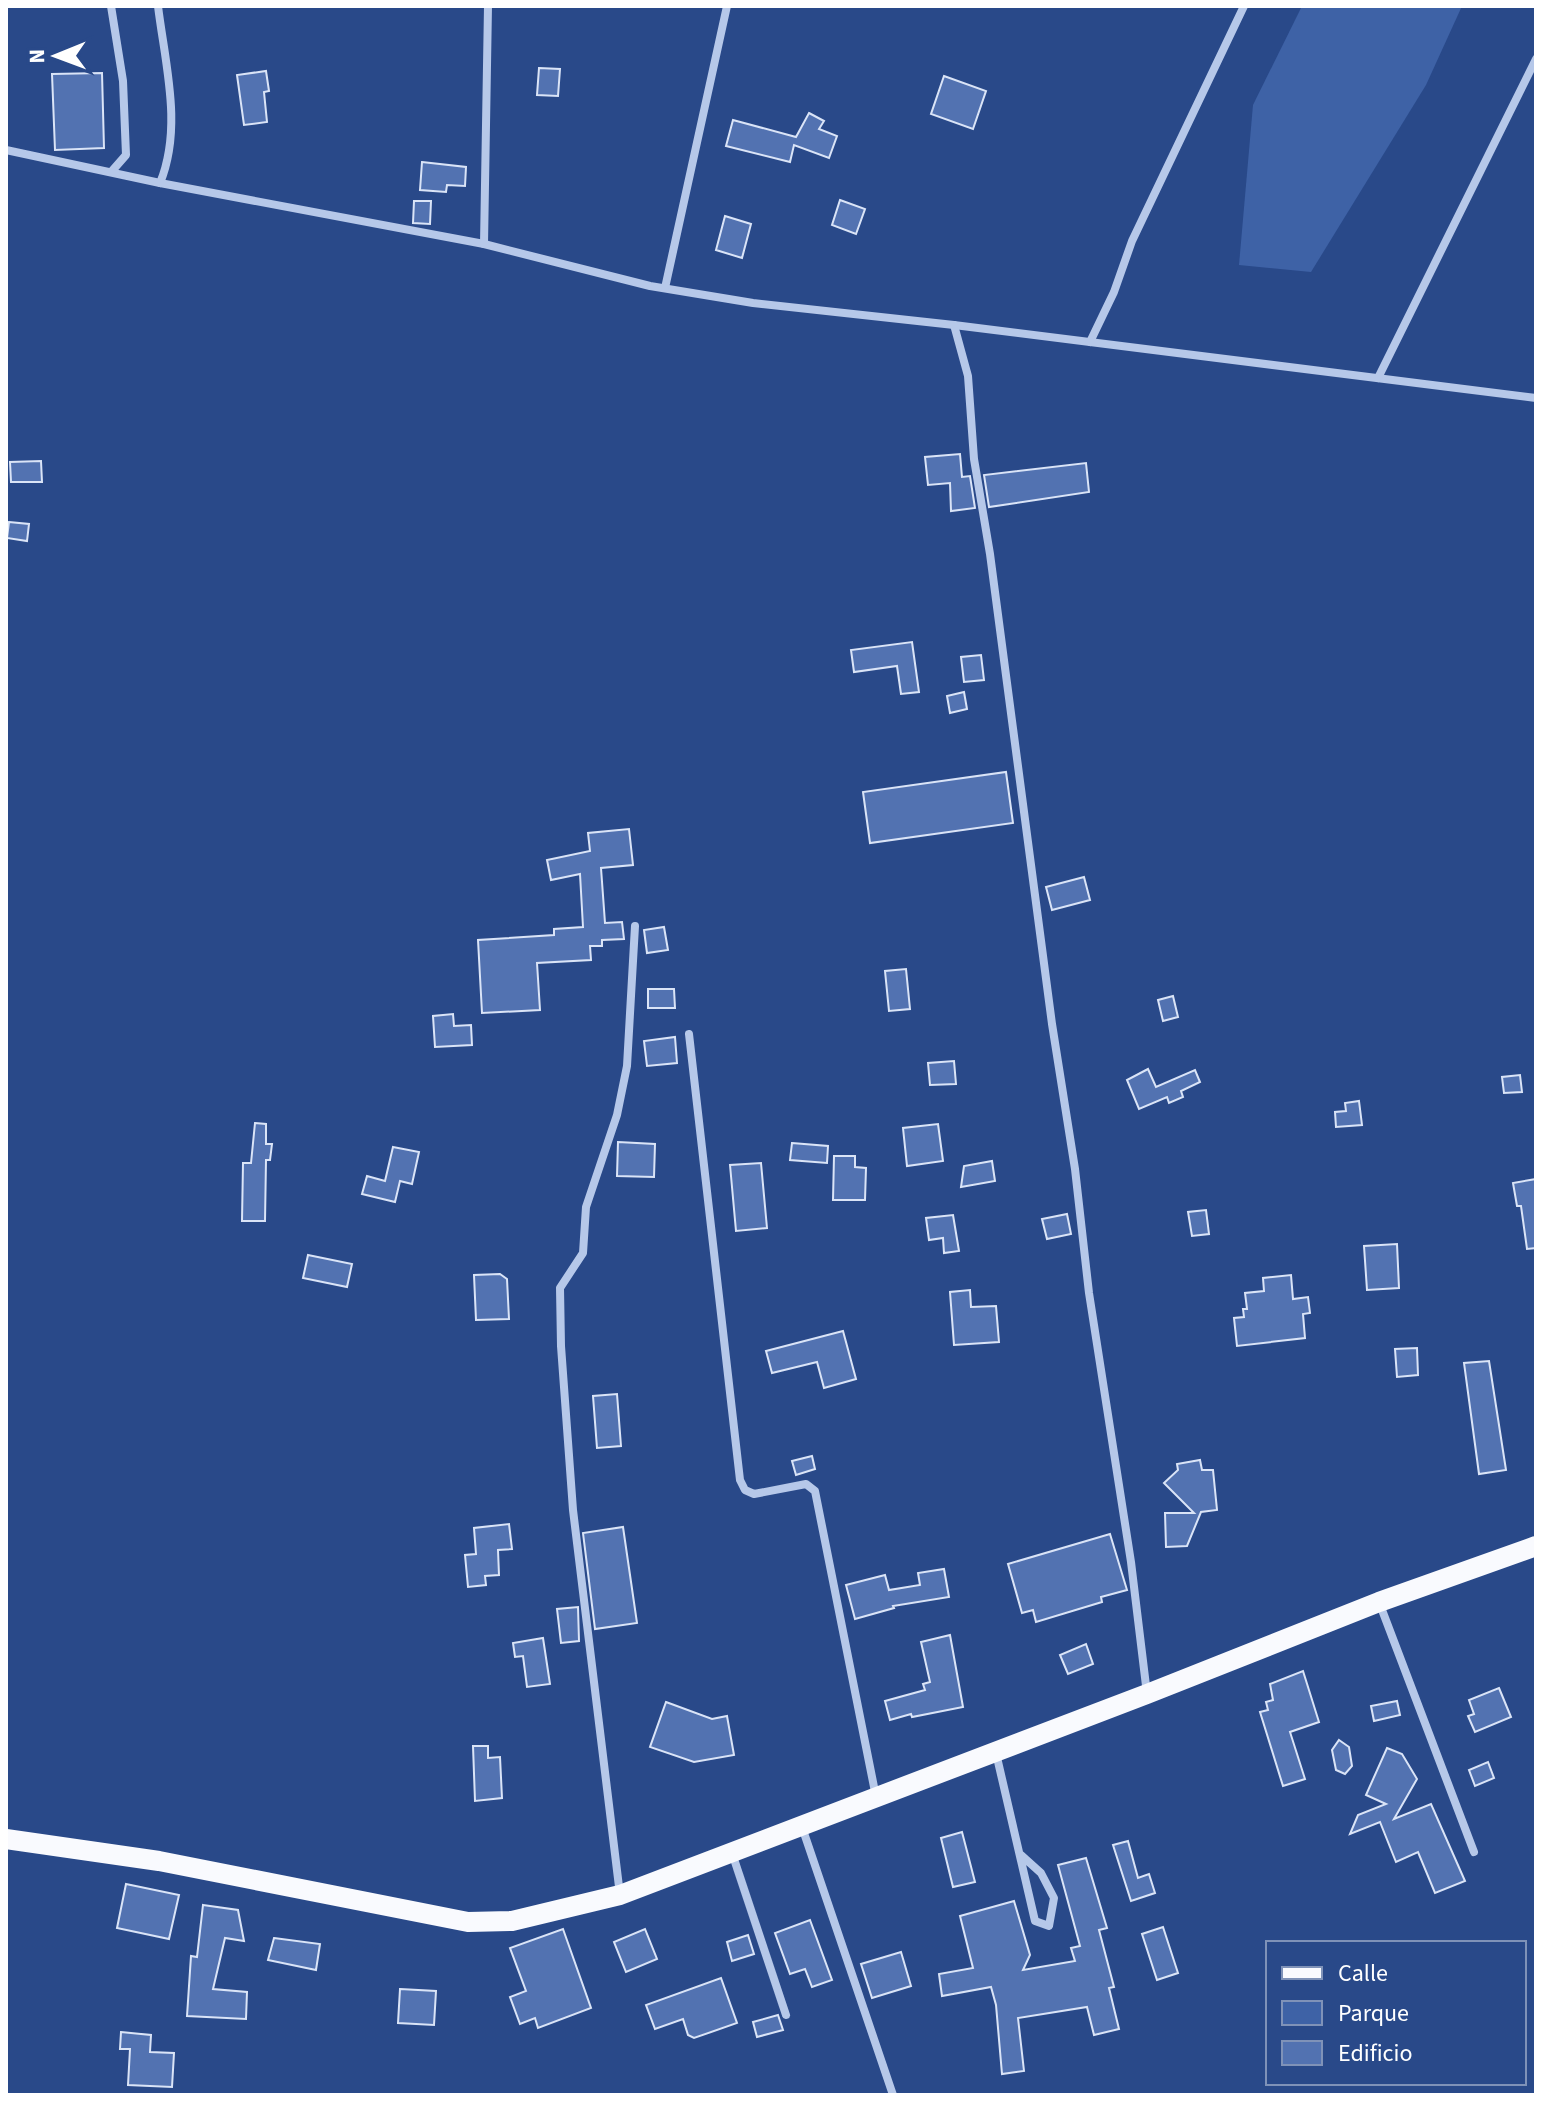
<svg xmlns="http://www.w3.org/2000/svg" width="1542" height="2101" viewBox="0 0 1542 2101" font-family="'Source Sans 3',sans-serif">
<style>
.green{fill:#3e62a6}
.building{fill:#5272b1;stroke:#dae4f7;stroke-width:2}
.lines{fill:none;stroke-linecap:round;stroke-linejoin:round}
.minor{stroke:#b6c8e9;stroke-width:8}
.primary{stroke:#f9fafe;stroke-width:20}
</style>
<rect width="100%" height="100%" fill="#294989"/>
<polygon class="green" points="1302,6 1462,6 1426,85 1311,272 1239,265 1253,105"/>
<g class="building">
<polygon points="539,68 560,69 558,96 537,95"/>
<polygon points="266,71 269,91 264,92 267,122 244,125 237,75"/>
<polygon points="102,73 104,148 55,150 52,74"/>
<polygon points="944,76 986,91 973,129 931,114"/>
<polygon points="809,113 824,121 819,129 837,136 829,158 794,145 790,162 726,146 733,120 796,137"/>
<polygon points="422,162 466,167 465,186 447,185 446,192 420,190"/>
<polygon points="840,200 865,209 856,234 832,225"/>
<polygon points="414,201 431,201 430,224 413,223"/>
<polygon points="725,216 751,224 742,258 716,250"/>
<polygon points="960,454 962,477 970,476 975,508 951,511 950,483 928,485 925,457"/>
<polygon points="41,461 42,482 11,482 10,462"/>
<polygon points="1086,463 1089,492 989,507 984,475"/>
<polygon points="9,522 29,524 27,541 7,538"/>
<polygon points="912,642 919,692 901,694 897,666 854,672 851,650"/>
<polygon points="981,655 984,680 964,682 961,657"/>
<polygon points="964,692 967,709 950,713 947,696"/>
<polygon points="1006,772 1013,823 870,843 863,792"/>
<polygon points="629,829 633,865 601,868 605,923 622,922 624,939 602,940 602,946 590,946 591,960 537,963 540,1010 482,1013 478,940 554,935 554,929 583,927 580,874 551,880 547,860 590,851 588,833"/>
<polygon points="1084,877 1090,900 1052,910 1046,887"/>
<polygon points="664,927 668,950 647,953 644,930"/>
<polygon points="906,969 910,1009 889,1011 885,971"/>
<polygon points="648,989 674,989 675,1008 648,1008"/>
<polygon points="1173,996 1178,1017 1163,1021 1158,1000"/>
<polygon points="453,1014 454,1026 471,1025 472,1045 435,1047 433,1016"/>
<polygon points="675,1037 677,1063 647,1066 644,1041"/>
<polygon points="954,1061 956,1084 930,1085 928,1063"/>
<polygon points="1148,1069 1156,1087 1195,1070 1200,1082 1181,1091 1183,1097 1169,1103 1167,1097 1139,1109 1127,1080"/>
<polygon points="1520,1075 1522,1092 1504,1093 1502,1077"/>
<polygon points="1359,1101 1362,1125 1336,1127 1335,1112 1346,1111 1345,1103"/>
<polygon points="255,1123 266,1124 266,1144 272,1144 270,1160 266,1160 265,1221 242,1221 243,1163 251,1163"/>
<polygon points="938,1124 943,1161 907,1166 903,1128"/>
<polygon points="618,1142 655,1144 654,1177 617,1176"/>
<polygon points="792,1143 828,1146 827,1163 790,1160"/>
<polygon points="393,1147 419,1152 412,1184 400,1181 395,1202 362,1194 367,1176 385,1181"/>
<polygon points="834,1156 855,1156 855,1167 866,1168 865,1200 833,1200"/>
<polygon points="992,1161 995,1181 961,1187 964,1166"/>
<polygon points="761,1163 767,1228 736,1231 730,1165"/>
<polygon points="1536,1179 1536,1248 1527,1249 1521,1206 1517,1206 1513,1183"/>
<polygon points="1206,1210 1209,1234 1192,1236 1188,1212"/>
<polygon points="1067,1214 1071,1234 1047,1239 1042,1219"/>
<polygon points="953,1215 959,1251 944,1253 943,1238 929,1240 926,1218"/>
<polygon points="1397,1244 1399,1288 1367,1290 1364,1246"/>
<polygon points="308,1255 352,1264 347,1287 303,1278"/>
<polygon points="500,1274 507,1279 509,1319 476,1320 474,1275"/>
<polygon points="1291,1275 1293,1299 1308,1297 1310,1313 1303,1314 1305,1338 1237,1346 1234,1318 1244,1317 1243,1309 1247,1309 1245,1293 1264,1291 1263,1278"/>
<polygon points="970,1290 971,1307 996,1306 999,1342 954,1345 950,1292"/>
<polygon points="843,1331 856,1379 824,1388 817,1362 772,1373 766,1351"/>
<polygon points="1417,1348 1418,1375 1397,1377 1395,1349"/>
<polygon points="1489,1361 1506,1470 1479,1474 1464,1363"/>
<polygon points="617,1394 621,1446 597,1448 593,1396"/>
<polygon points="812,1456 815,1469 796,1475 792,1461"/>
<polygon points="1200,1460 1202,1470 1213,1470 1217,1510 1201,1512 1187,1546 1166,1547 1165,1513 1194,1513 1164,1483 1178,1470 1177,1464"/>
<polygon points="509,1524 512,1549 498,1550 499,1575 485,1576 486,1585 468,1587 465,1555 476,1554 474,1528"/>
<polygon points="623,1527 637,1623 595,1629 583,1533"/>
<polygon points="1110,1534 1127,1590 1101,1597 1102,1602 1036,1622 1033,1610 1022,1613 1008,1564"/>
<polygon points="944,1569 949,1597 893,1606 894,1608 855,1619 846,1585 885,1575 889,1590 920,1585 918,1573"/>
<polygon points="578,1607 579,1641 561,1643 557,1609"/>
<polygon points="950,1635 963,1707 912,1717 911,1714 890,1720 885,1701 925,1690 923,1684 930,1682 921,1642"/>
<polygon points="543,1638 550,1684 527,1687 523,1656 515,1657 513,1643"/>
<polygon points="1086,1644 1093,1664 1068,1674 1060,1655"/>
<polygon points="1303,1671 1319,1722 1290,1732 1305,1779 1283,1786 1260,1712 1268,1710 1266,1702 1273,1700 1270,1684"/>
<polygon points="1499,1688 1511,1717 1475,1732 1468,1716 1474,1714 1469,1700"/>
<polygon points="1397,1701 1400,1715 1374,1721 1371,1706"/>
<polygon points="666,1702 712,1719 727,1716 734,1755 694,1762 650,1747"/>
<polygon points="1339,1740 1349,1747 1352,1766 1345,1774 1336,1770 1332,1750"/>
<polygon points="473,1746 488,1746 488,1758 500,1757 502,1798 475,1801"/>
<polygon points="1387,1748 1402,1754 1417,1779 1394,1819 1431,1804 1465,1881 1435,1893 1418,1852 1396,1862 1380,1822 1350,1834 1358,1815 1386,1804 1366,1795"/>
<polygon points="1488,1762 1494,1778 1475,1786 1469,1770"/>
<polygon points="962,1832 975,1882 953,1887 941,1838"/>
<polygon points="1128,1841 1138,1878 1149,1874 1155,1893 1131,1901 1113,1845"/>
<polygon points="1086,1858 1107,1928 1099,1930 1114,1987 1109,1988 1119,2029 1094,2035 1087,2007 1018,2018 1024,2071 1002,2074 996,2005 991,1987 942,1996 939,1974 973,1968 960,1916 1014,1901 1030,1955 1023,1970 1075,1961 1071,1948 1080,1946 1058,1865"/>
<polygon points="126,1884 179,1895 169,1939 117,1928"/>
<polygon points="203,1905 238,1910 244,1941 225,1938 213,1989 247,1992 246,2019 187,2016 191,1956 197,1957"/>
<polygon points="810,1920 832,1980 812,1987 805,1969 790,1974 775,1933"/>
<polygon points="1163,1927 1178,1973 1157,1980 1142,1934"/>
<polygon points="563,1929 591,2008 538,2028 535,2018 520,2024 510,1997 526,1991 510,1948"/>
<polygon points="645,1929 657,1959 626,1972 614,1942"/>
<polygon points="748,1935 754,1954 732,1961 727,1942"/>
<polygon points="274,1938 320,1944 316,1970 268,1960"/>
<polygon points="901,1952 911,1986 872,1998 861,1964"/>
<polygon points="721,1978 737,2023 694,2038 688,2035 683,2019 655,2029 646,2005"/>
<polygon points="400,1989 436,1991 434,2025 398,2023"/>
<polygon points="778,2015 783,2030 757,2037 753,2022"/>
<polygon points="121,2032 151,2035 150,2052 174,2053 172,2087 128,2085 130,2049 120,2049"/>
</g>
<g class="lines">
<g class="minor">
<polyline points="111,6 123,81 126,155 112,171"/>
<path d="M158,6c7,58 25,121 2,177"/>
<polyline points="6,150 160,183 484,244 650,286 753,303 954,325 1536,398"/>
<polyline points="484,244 488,6"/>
<polyline points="665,288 727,6"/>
<polyline points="954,325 968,376 974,459 990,554 1052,1024 1075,1169 1089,1293 1131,1562 1147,1694"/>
<polyline points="1090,342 1114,292 1132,241 1244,6"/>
<polyline points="1378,378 1536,59"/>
<polyline points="689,1034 740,1480 745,1490 754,1494 806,1484 815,1491 876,1797"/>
<polyline points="1379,1602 1474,1852"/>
<polyline points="996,1753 1035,1921 1049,1926 1054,1898 1041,1873 1021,1855"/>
<polyline points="802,1827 893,2095"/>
<polyline points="732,1853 786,2015"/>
<polyline points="620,1895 573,1510 561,1346 560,1288 583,1253 586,1207 617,1115 627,1066 635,926"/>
</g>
<polyline class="primary" points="6,1839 159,1861 468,1922 512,1921 620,1895 1147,1694 1379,1602 1536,1546"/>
</g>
<rect width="1542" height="2101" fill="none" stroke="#ffffff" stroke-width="16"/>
<rect x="1266" y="1941" width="260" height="144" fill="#294989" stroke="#7f92b8" stroke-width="2"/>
<rect x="1282" y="1967" width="40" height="12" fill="#f9fafe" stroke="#7f92b8" stroke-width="2"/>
<text x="1338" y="1981" font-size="24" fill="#ffffff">Calle</text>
<rect x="1282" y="2001" width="40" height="24" fill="#3e62a6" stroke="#7f92b8" stroke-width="2"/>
<text x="1338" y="2021" font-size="24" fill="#ffffff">Parque</text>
<rect x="1282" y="2041" width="40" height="24" fill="#5272b1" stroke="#7f92b8" stroke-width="2"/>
<text x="1338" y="2061" font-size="24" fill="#ffffff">Edificio</text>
<g transform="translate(56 56) rotate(269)" stroke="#294989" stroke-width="6" paint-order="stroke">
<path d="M0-6L14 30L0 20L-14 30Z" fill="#ffffff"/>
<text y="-12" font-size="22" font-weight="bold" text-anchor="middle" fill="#ffffff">N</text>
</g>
</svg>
